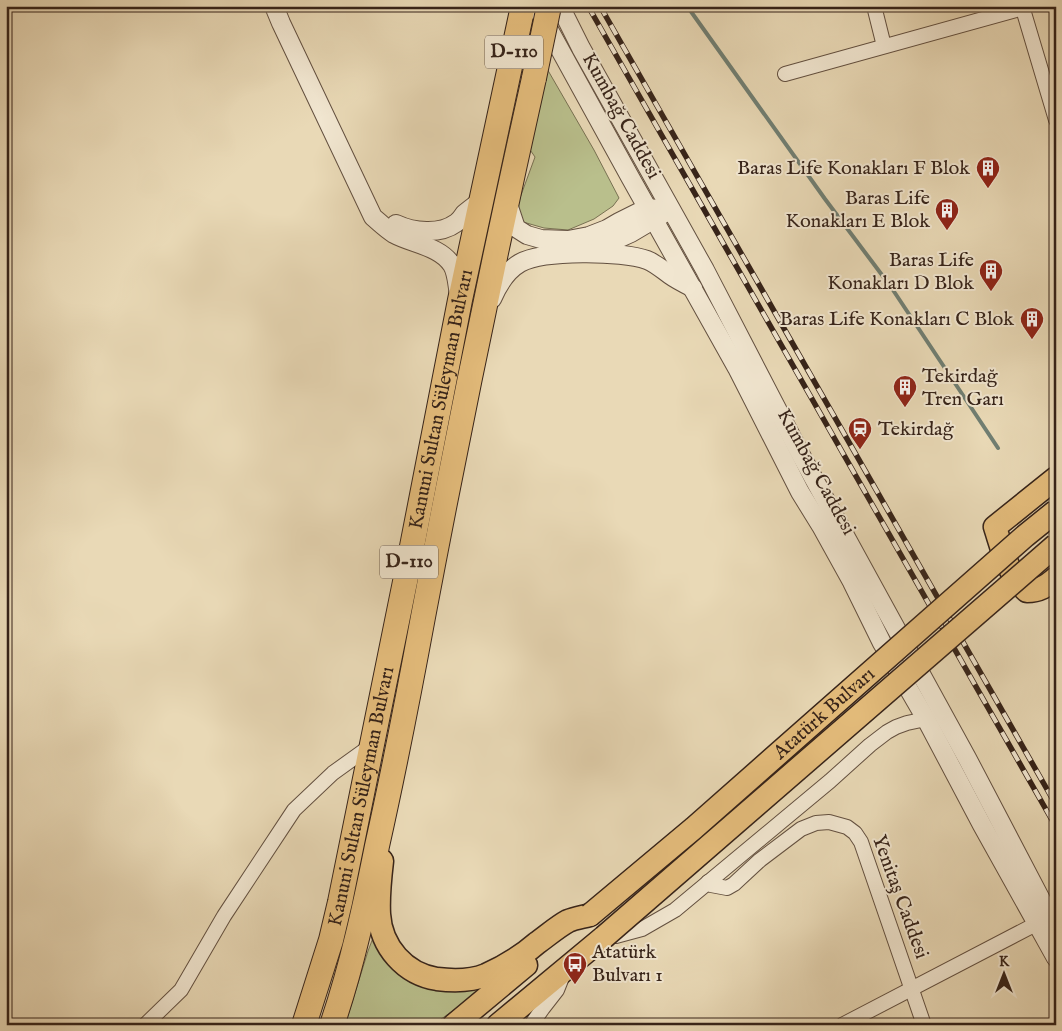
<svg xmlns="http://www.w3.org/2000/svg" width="1062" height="1031" viewBox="0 0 1062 1031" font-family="'IM FELL English',serif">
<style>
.green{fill:#b9bf8c;stroke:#787152}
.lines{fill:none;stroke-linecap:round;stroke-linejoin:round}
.stream{stroke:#707e72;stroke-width:4}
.minor-casing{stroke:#635040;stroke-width:16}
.tertiary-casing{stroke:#635040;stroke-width:20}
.primary-casing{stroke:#362319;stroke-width:25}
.trunk-casing{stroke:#362319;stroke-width:26}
.minor{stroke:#f1e6d0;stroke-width:14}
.tertiary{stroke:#f1e6d0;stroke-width:18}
.primary{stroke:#e4bc7b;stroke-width:22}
.trunk{stroke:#e4bc7b;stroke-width:24}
.rail-casing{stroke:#362319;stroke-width:5.5}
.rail{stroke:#f1e6d0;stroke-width:4;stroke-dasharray:11;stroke-linecap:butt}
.primary-bridge-casing{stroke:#362319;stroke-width:25;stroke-linecap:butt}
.trunk-bridge-casing{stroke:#362319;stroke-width:26;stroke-linecap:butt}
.primary-bridge{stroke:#e4bc7b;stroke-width:22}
.trunk-bridge{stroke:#e4bc7b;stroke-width:24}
.labels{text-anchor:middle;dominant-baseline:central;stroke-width:4;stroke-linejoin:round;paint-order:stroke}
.shield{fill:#f1e6d0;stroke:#6e5e50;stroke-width:1}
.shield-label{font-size:19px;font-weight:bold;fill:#362319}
.street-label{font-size:20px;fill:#362319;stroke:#f1e6d0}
.poi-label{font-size:20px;fill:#362319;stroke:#f1e6d0;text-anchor:end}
</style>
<rect width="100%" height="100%" fill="#e9d9b6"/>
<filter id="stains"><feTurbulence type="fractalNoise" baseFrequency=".004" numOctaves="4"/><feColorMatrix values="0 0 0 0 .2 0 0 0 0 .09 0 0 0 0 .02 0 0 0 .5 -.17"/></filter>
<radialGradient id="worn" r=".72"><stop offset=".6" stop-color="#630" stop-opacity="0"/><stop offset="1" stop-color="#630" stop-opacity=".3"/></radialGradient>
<g class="green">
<polygon points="546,67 594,150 619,198 613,206 594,219 568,230 544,228 523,222 517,206 535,157 524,141"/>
<polygon points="376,930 387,953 486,983 469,999 433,1025 345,1025 368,951"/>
</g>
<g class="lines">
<polyline class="stream" points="687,6 825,199 891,287 998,448"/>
<g class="minor-casing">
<g id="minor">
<polyline points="874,6 884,46"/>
<polyline points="1022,6 1056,120"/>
<polyline points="785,74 1023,8"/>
<polyline points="708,882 711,885 727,888 734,884 760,860 801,829 816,823 829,822 847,827 855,833 861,842 924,1025"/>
<polyline points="607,936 616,936 642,929 675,910 830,781 870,745 887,732 896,727 907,723 926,719"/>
<polyline points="145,1025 181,990 224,916 294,810 333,773 372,745"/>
<polyline points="531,1025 543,1008 557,990 563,975"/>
<polyline points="842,1025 1036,924"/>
</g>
</g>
<g class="tertiary-casing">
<g id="tertiary">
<path d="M274,6l7,17 92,194c7,6 13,12 21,17 18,10 46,12 58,31 5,8 5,20 7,29"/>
<polyline points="536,6 630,177 737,368 800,492 821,526 852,582 882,643 926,719 982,825 1056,958"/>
<polyline points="560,6 581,48 705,270 803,459 967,758 1056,928"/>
<polyline points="508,199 509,207 516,228 527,235 541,239 568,240 589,236 607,229 619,222 647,208 658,209"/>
<path d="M396,224c17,8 44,11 60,-1 3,-2 6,-6 8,-9 6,-5 13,-10 19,-15"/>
<polyline points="591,251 631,233 663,214"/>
<path d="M492,299c6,-14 14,-28 28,-36 23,-13 102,-12 127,-3 8,3 16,10 23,15 7,5 15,9 23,13"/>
</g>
</g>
<g class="primary-casing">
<g id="primary">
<path d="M1056,478l-61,49c8,25 12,46 32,64 12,0 20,-5 29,-13"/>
<path d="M382,861c-2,17 -4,35 -3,53 2,33 26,60 58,65 16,2 34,2 49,-4 18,-8 36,-19 51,-32 10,-7 20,-16 31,-22 7,-3 15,-4 22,-6"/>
<polyline points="454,1025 526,965"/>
<polyline points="498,1025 604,937"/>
</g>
</g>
<g class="trunk-casing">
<g id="trunk">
<path id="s1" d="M304,1025l27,-85 9,-38 68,-335 52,-267 63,-294"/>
<path d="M332,1025c20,-59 33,-119 45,-179 17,-76 32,-153 46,-229 34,-180 71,-360 111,-539"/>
</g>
</g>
<use href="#minor" class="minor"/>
<use href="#tertiary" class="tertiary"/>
<use href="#primary" class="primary"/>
<use href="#trunk" class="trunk"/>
<g class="rail-casing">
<g id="rail">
<polyline points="588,6 1056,827"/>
<polyline points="600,6 1056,805"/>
</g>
</g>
<use href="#rail" class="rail"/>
<g class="primary-bridge-casing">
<g id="primary-bridge">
<path id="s2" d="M590,915l104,-87 331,-292 31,-25"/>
<polyline points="604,937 1056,545"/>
</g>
</g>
<g class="trunk-bridge-casing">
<polyline id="trunk-bridge" points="534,78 549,6"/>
</g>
<use href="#primary-bridge" class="primary-bridge"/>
<use href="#trunk-bridge" class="trunk-bridge"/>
</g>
<defs>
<g id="building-pin" transform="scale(1.25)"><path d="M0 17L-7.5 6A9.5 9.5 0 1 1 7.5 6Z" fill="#8f2418" stroke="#f1e6d0"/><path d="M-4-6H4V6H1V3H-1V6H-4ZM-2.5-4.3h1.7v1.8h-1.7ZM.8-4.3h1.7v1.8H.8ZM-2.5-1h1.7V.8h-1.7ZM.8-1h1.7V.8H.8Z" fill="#fff"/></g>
<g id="station-pin" transform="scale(1.25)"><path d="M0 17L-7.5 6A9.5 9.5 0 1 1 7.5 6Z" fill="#8f2418" stroke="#f1e6d0"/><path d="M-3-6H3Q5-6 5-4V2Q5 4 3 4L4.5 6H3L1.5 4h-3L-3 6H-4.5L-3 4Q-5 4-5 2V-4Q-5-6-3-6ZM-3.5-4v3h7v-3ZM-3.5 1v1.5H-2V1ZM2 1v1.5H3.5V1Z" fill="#fff"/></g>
<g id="bus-pin" transform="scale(1.25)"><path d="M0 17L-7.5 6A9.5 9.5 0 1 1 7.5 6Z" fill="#8f2418" stroke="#f1e6d0"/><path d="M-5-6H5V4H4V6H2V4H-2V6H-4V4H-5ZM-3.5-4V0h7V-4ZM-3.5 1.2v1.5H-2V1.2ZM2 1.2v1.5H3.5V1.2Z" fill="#fff"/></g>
</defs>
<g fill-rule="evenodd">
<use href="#building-pin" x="988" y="168"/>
<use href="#building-pin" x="947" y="210"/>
<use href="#building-pin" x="991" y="271"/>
<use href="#building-pin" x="1032" y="319"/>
<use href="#building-pin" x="905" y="387"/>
<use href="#station-pin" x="860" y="429"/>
<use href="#bus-pin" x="575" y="964"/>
</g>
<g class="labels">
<g class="shield">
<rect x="485" y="35.5" width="58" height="33" rx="4"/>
<rect x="380" y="545.5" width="58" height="33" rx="4"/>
</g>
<g class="shield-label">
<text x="514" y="52">D-110</text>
<text x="409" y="562">D-110</text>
</g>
<g class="street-label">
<text transform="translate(621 116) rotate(61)">Kumbağ Caddesi</text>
<text stroke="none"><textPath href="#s1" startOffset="641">Kanuni Sultan Süleyman Bulvarı</textPath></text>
<text transform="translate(816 472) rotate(61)">Kumbağ Caddesi</text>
<text stroke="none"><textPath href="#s2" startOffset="309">Atatürk Bulvarı</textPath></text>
<text stroke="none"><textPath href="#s1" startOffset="236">Kanuni Sultan Süleyman Bulvarı</textPath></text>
<text transform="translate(900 897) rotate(70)">Yenitaş Caddesi</text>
</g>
<g class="poi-label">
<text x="970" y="168">Baras Life Konakları F Blok</text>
<text x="930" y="198">Baras Life<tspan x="930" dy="23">Konakları E Blok</tspan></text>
<text x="974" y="260">Baras Life<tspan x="974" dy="23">Konakları D Blok</tspan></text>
<text x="1014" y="319">Baras Life Konakları C Blok</text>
<text x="922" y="376" text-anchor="start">Tekirdağ<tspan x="922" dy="23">Tren Garı</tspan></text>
<text x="878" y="429" text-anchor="start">Tekirdağ</text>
<text x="592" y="952" text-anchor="start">Atatürk<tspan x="592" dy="23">Bulvarı 1</tspan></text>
</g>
</g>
<rect width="1062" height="1031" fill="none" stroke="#e9d9b6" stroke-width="25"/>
<rect x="8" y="8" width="1047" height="1016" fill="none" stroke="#362319" stroke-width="2.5"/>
<rect x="12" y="12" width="1037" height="1006" fill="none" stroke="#362319"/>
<g transform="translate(1004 974)" stroke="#f1e6d0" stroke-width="4" paint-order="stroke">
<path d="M0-4L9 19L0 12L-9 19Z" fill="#362319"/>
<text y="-8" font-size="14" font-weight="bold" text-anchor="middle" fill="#362319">K</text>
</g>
<rect width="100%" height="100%" filter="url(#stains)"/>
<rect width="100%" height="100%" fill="url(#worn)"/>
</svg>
